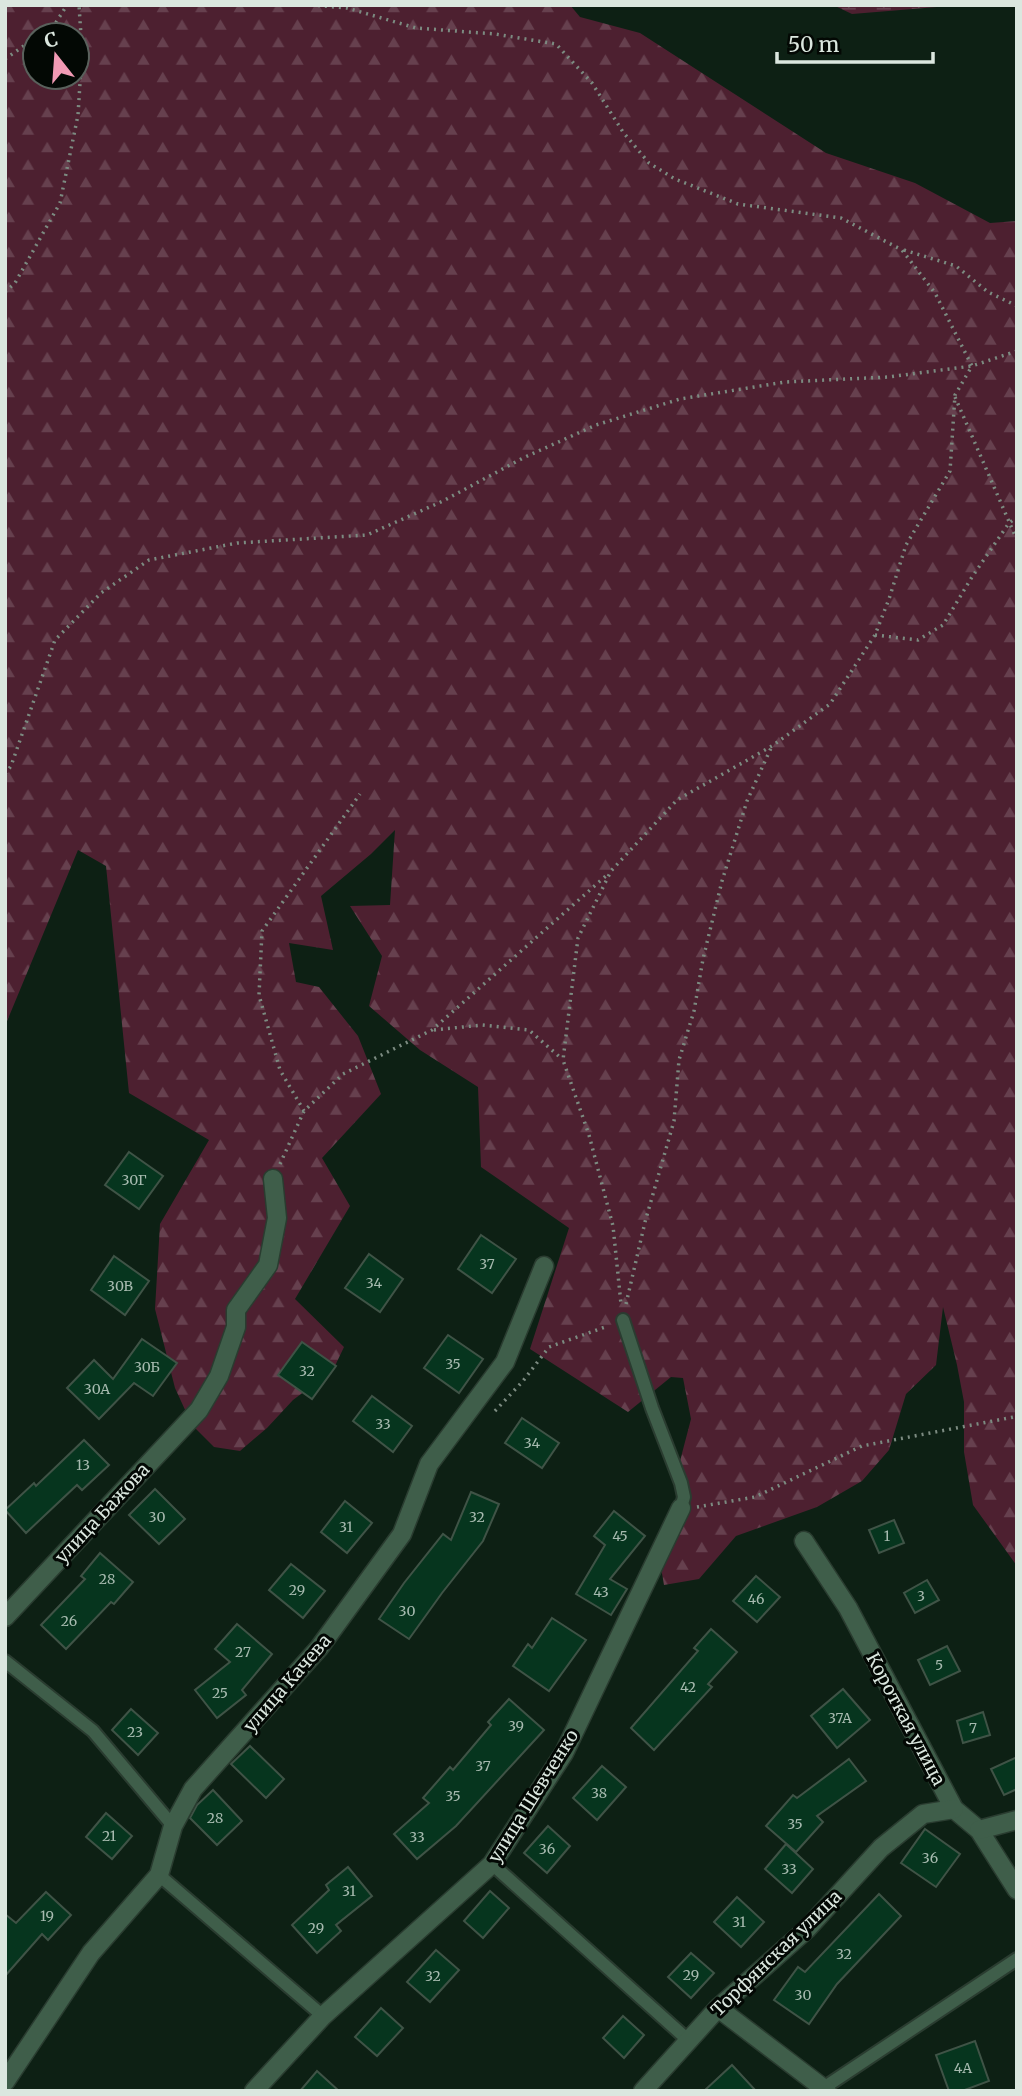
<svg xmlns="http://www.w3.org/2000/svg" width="1022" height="2096" viewBox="0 0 1022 2096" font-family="Merriweather,serif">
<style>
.forest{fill:url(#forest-firs);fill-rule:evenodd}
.wetland{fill:url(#wetland-marsh)}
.building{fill:#06351e;stroke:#3f5346;stroke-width:2}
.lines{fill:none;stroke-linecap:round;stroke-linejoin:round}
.service-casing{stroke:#2a3c30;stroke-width:16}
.minor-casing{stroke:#2a3c30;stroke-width:21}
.path{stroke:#7c8b81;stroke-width:3.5;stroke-dasharray:2 5;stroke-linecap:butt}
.service{stroke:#3f5e4a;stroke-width:12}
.minor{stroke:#3f5e4a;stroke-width:18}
.labels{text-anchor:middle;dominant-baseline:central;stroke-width:6;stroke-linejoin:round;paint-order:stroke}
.number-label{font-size:14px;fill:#a6baaf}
.street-label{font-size:18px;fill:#dbe7df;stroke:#030804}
</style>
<defs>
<pattern id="forest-firs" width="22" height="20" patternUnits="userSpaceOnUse" patternTransform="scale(1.75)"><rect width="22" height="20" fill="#4d2030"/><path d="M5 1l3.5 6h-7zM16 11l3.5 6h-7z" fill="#66404e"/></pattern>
<pattern id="wetland-marsh" width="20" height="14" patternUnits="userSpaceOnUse" patternTransform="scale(1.75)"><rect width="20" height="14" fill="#4d2030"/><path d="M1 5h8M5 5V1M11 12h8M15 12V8" fill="none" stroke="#66404e"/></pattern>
</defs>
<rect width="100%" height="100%" fill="#0d2014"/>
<path class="forest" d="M5,5h565l10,12 60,16 186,120 89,30 75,40 27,-2v1345l-44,-61 -9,-53v-50l-7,-37 -14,-58 -7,58 -30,29 -17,56 -27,31 -45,26 -81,29 -37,43 -35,6 -4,-23 30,-54 -10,-47 11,-42 -8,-41 -12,-1 -43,35 -98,-63 39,-121 -88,-61 -3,-80 -58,-37 -51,-44 13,-50 -32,-50 40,-1 5,-75 -24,24 -50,42 12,54 -44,-7 7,39 23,5 39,49 23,58 -59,64 28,48 -55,93 49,48 -11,23 -40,30 -26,28 -27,23 -26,-4 -22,-22 -17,-37 -20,-79 5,-85 49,-84 -80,-47 -23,-227 -28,-16 -73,176zM35,35h42v42h-42z"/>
<polygon class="wetland" points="833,5 961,5 852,14"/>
<g class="building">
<polygon points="129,1152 163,1176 139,1209 105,1185"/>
<polygon points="481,1235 516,1259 492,1293 458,1269"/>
<polygon points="369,1254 403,1279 380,1312 345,1288"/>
<polygon points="114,1256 149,1281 125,1315 91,1290"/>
<polygon points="448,1335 483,1359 459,1393 424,1368"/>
<polygon points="142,1339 177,1363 153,1396 134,1383 99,1419 67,1388 94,1360 113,1379"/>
<polygon points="302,1342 336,1366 312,1399 278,1375"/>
<polygon points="372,1396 412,1426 393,1452 353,1421"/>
<polygon points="522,1418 559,1443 542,1468 505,1443"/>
<polygon points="84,1440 109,1465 82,1490 77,1485 26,1533 5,1510 34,1483 36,1486"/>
<polygon points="155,1489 185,1519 159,1544 129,1515"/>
<polygon points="471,1492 499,1504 483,1541 442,1593 409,1639 379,1619 404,1583 443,1534 451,1540"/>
<polygon points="345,1501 372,1523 347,1553 321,1532"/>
<polygon points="614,1511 645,1536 610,1579 627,1589 611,1615 576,1594 605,1545 594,1536"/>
<polygon points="894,1520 904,1543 879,1553 869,1530"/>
<polygon points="100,1553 133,1582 114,1604 111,1602 66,1649 41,1625 85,1579 81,1576"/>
<polygon points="291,1564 325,1591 303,1618 269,1590"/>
<polygon points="756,1576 780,1597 757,1622 733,1601"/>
<polygon points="927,1580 939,1600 915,1613 904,1593"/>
<polygon points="552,1618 586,1640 549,1691 513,1666 528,1644 532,1648"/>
<polygon points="237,1624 272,1654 242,1690 246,1695 217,1718 195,1690 230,1662 215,1649"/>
<polygon points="711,1629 737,1652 708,1684 712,1687 654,1750 631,1728 698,1651 694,1648"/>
<polygon points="947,1646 960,1671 930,1685 918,1660"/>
<polygon points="843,1689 870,1720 837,1748 811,1716"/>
<polygon points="509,1699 544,1730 456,1826 417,1859 394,1834 429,1803 423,1798 450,1767 453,1770 491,1725 488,1722"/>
<polygon points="131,1709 158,1733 138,1755 112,1730"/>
<polygon points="983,1712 990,1735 963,1743 957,1721"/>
<polygon points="250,1746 284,1779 266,1798 231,1764"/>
<polygon points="1017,1757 1017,1789 1004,1795 991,1769"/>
<polygon points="849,1759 866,1781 817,1816 823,1822 796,1852 766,1826 793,1795 797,1798"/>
<polygon points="602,1766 626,1787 597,1820 573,1798"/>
<polygon points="213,1790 242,1821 217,1845 190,1818 197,1805"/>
<polygon points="106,1813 132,1836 112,1859 86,1837"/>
<polygon points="548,1826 570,1846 547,1873 524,1853"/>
<polygon points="925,1829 960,1854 936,1887 901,1863"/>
<polygon points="786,1844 813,1869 792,1893 765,1869"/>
<polygon points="348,1867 372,1896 336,1925 341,1931 317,1953 292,1925 329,1890 326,1885"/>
<polygon points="490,1891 509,1908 483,1938 464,1921"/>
<polygon points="46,1892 71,1915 48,1940 42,1934 5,1976 5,1914 16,1923"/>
<polygon points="879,1894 901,1916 837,1984 809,2024 774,2000 798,1967 805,1972"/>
<polygon points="737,1897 764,1922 741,1947 714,1922"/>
<polygon points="436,1950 459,1970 430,2002 407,1982"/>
<polygon points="691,1953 714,1973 691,1998 668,1977"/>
<polygon points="381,2008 403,2028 377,2056 355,2037"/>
<polygon points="623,2016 644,2035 624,2058 603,2038"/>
<polygon points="975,2041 989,2081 962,2091 949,2091 936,2055"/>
<polygon points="732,2065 756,2091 704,2091"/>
<polygon points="317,2071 339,2091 300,2091"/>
</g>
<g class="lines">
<g class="service-casing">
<g id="service">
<polyline points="623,1320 652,1408 681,1483 684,1497 681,1508"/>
<polyline points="5,1661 93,1731 173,1826"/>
<polyline points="492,1864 688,2040"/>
<polyline points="159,1875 323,2016"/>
<polyline points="825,2087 1017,1959"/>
</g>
</g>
<g class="minor-casing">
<g id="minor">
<polyline points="804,1541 848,1608 954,1809 979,1830 1017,1890"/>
<polyline points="5,1617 199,1410 219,1376 236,1327 236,1310 268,1265 277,1218 273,1179"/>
<polyline points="979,1830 1017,1820"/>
<polyline points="718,2008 827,2091"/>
<polyline points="5,2082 91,1953 159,1875 173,1826 193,1789 319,1648 402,1534 429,1464 505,1362 544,1266"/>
<polyline points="254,2091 323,2016 492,1864 564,1753 681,1508"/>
<polyline points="643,2091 718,2008 807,1929 881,1848 923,1814 954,1809"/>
</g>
</g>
<g class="path">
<polyline points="311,5 347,8 416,28 495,34 556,44 592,83 623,132 649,163 675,179 738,204 841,218 902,250 935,293 972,366 955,395 950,471 906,545 889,599 875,635 830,704 772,746 677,800 611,871 578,938 563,1060 589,1135 613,1226 621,1304"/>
<polyline points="39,35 55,24 67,5"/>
<polyline points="5,59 35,38"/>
<polyline points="904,250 956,266 988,292 1017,306"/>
<polyline points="5,292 15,283 60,203 78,115 82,51 79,5"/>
<polyline points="955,397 1017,540"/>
<polyline points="875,635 918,640 943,625 972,577 1009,523 1017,517"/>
<polyline points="5,774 11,766 55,640 101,593 149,560 237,543 367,535 443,501 523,458 596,425 680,399 785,382 888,377 972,366 1017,351"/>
<polyline points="434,1030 482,1025 529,1030 562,1059"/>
<polyline points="304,1111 280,1070 259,995 262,931 360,794"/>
<polyline points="280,1164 304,1111 343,1074 432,1030 608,874"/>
<polyline points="626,1304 645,1222 674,1121 679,1060 694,1011 703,959 722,881 747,801 771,748"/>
<polyline points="495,1411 523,1381 549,1347 608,1326"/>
<polyline points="697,1507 755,1497 862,1446 1014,1417 1017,1415"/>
</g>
<use href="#service" class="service"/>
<use href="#minor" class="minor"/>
</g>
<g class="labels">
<g class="number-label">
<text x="134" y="1180">30Г</text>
<text x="487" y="1264">37</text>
<text x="374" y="1283">34</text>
<text x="120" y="1286">30В</text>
<text x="453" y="1364">35</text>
<text x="147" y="1367">30Б</text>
<text x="307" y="1371">32</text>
<text x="97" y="1389">30А</text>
<text x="383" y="1424">33</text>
<text x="532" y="1443">34</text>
<text x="83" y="1465">13</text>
<text x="157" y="1517">30</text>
<text x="477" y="1517">32</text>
<text x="346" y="1527">31</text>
<text x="620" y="1536">45</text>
<text x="887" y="1536">1</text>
<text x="107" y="1579">28</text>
<text x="297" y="1590">29</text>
<text x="601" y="1592">43</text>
<text x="921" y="1596">3</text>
<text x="756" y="1599">46</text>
<text x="407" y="1611">30</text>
<text x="69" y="1621">26</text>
<text x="243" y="1652">27</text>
<text x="939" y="1665">5</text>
<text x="688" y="1687">42</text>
<text x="220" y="1693">25</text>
<text x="840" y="1718">37А</text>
<text x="516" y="1726">39</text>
<text x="973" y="1728">7</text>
<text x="135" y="1732">23</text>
<text x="483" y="1766">37</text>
<text x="599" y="1793">38</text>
<text x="453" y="1796">35</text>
<text x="215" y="1818">28</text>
<text x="795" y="1824">35</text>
<text x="109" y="1836">21</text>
<text x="417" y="1837">33</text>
<text x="547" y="1849">36</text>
<text x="930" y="1858">36</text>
<text x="789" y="1869">33</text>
<text x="349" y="1891">31</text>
<text x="47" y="1916">19</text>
<text x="739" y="1922">31</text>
<text x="316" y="1928">29</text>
<text x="844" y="1954">32</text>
<text x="691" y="1975">29</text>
<text x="433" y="1976">32</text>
<text x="803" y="1995">30</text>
<text x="963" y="2068">4А</text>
</g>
<g class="street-label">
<text transform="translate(102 1513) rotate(-47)">улица Бажова</text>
<text transform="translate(287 1683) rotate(-49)">улица Качева</text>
<text transform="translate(906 1719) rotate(62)">Короткая улица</text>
<text transform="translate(533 1796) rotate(-58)">улица Шевченко</text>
<text transform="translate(776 1953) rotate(-44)">Торфянская улица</text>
</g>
</g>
<rect width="1022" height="2096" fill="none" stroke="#dbe7df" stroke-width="14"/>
<g transform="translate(56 56) rotate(343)"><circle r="33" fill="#030804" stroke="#59615c" stroke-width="2"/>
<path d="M0-5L12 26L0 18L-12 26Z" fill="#f19ab4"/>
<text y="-10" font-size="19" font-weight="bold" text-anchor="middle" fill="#dbe7df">С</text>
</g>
<path d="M777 52v10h156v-10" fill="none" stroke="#dbe7df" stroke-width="3.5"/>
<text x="788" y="52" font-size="21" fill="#dbe7df" stroke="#030804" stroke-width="5" paint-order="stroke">50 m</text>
</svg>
